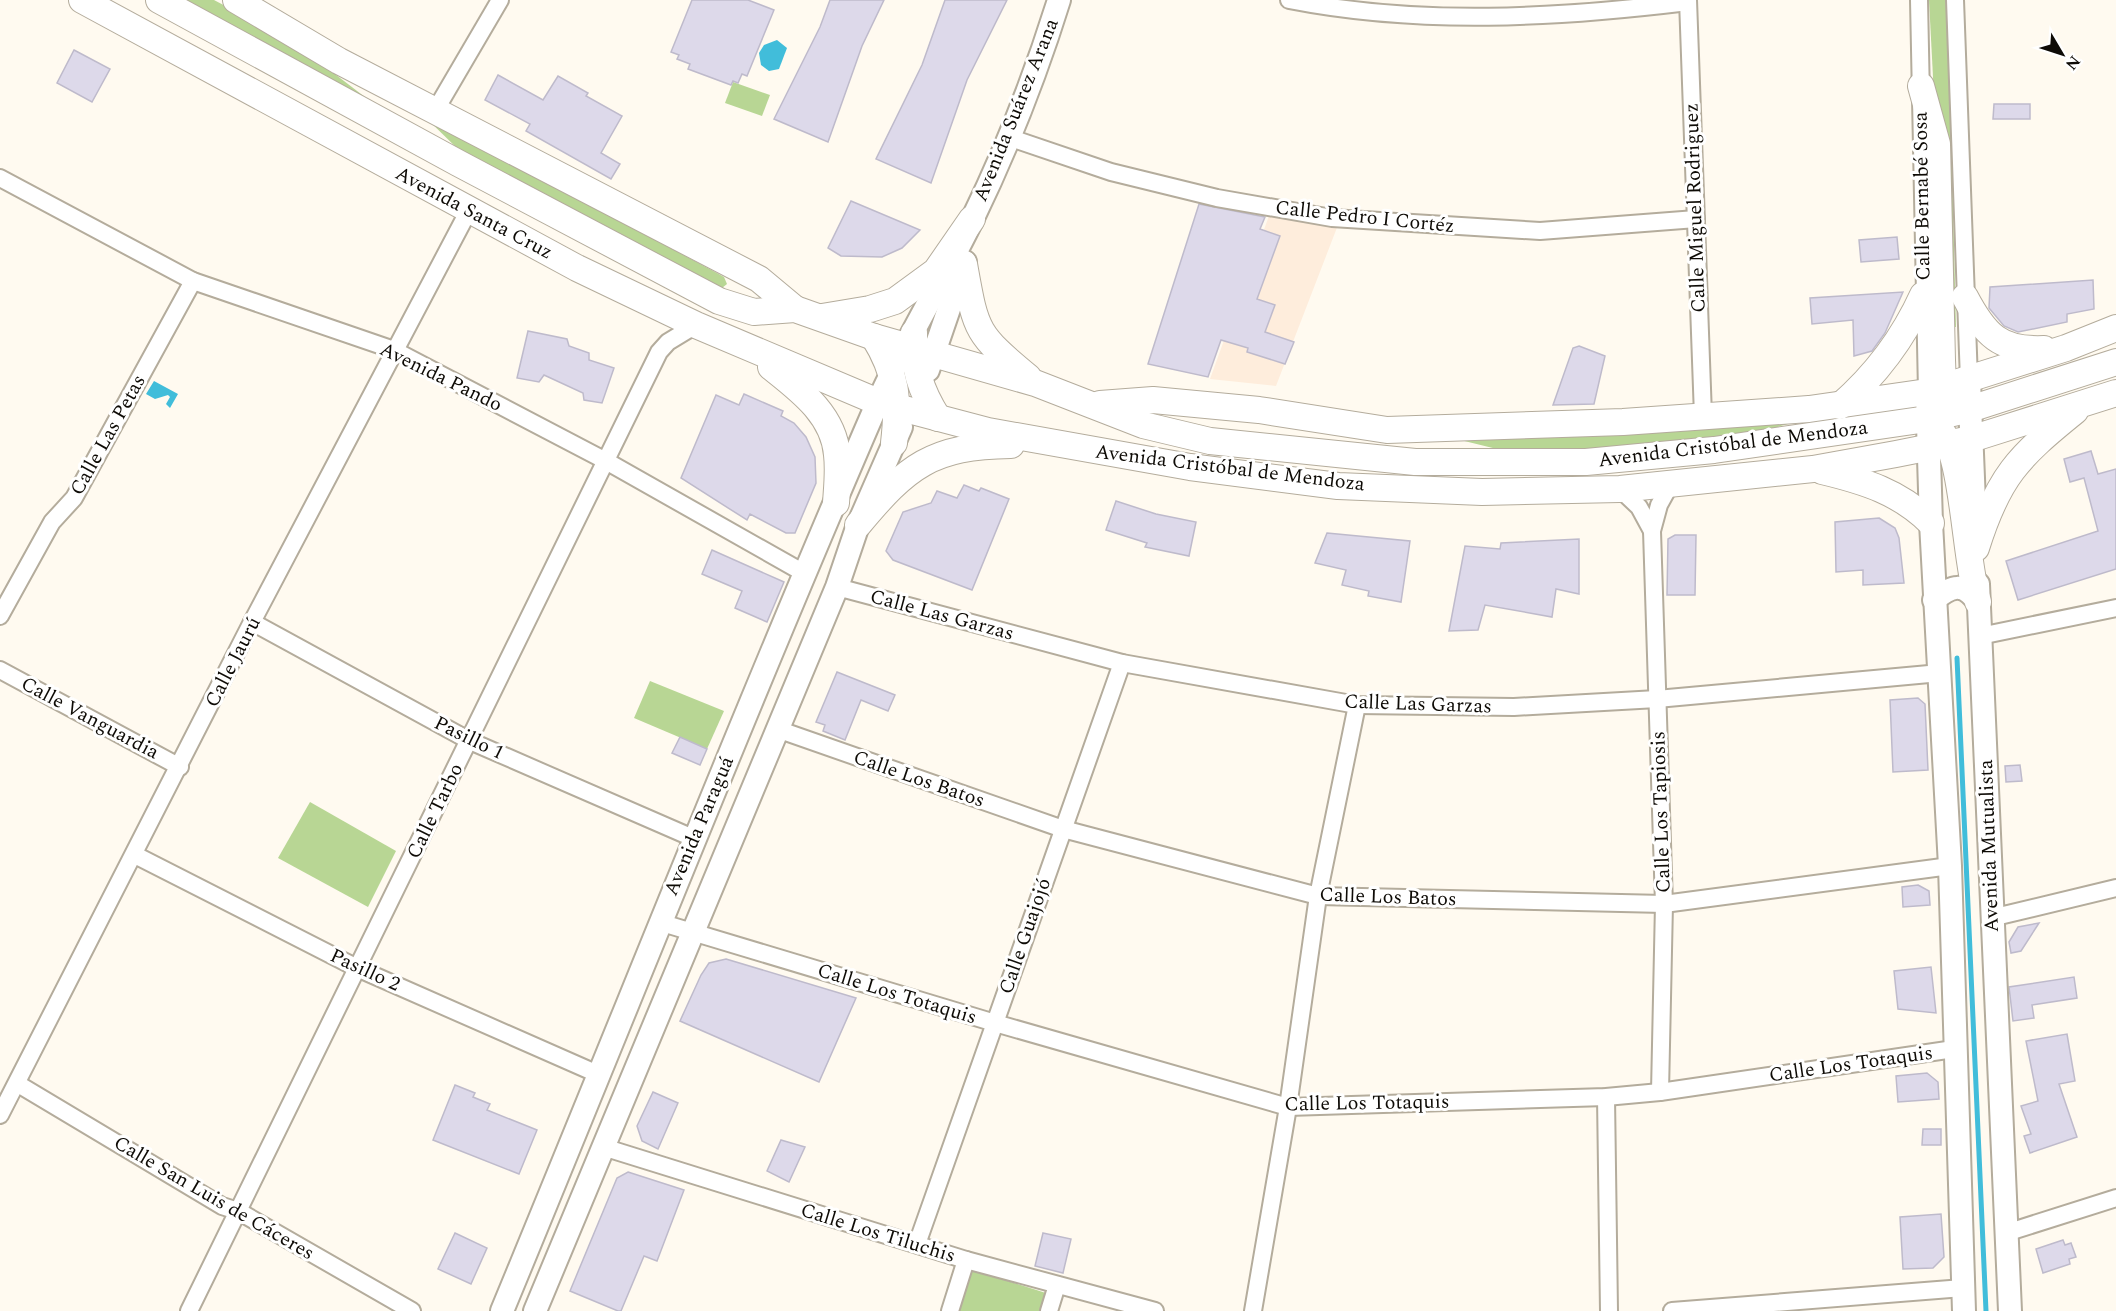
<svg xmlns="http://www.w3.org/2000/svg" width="2116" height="1311" viewBox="0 0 2116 1311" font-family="Spectral,serif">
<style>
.education{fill:#feeddc}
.green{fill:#b8d694}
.water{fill:#41bdda}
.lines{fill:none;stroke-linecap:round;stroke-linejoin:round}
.stream{stroke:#41bdda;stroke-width:5}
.building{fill:#ddd9ea;stroke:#bebacb;stroke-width:1.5}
.street-casing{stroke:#b4ac9c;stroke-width:20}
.secondary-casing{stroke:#b4ac9c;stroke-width:26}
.primary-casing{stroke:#b4ac9c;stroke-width:28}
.street{stroke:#fff;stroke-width:16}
.secondary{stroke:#fff;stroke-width:22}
.primary{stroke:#fff;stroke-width:26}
.labels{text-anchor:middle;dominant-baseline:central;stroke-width:6;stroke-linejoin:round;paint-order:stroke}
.street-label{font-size:20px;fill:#0e0b06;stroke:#fff}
</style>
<rect width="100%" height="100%" fill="#fffaf0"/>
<polygon class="education" points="1270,213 1338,225 1276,386 1210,379"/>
<g class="green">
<polygon points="174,0 214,0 293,42 378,107"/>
<polygon points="1929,0 1948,0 1956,327 1946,327"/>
<polygon points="733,82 770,95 762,116 725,103"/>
<polygon points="423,115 717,273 724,277 727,284 722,288 712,284 463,154"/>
<polygon points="1798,421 1729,441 1590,453 1501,450 1448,437"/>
<polygon points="650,681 724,711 707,749 634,718"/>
<polygon points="310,802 396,851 368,907 278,858"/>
<polygon points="970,1269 1049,1294 1044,1311 958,1311"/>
</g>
<g class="water">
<polygon points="777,40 787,48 779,69 769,71 761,65 759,53 764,45"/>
<polygon points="154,381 178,394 170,408 166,404 170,397 168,395 155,399 146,394"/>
</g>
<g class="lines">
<polyline class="stream" points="1957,658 1986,1311"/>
</g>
<g class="building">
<polygon points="692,0 748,0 774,10 747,76 742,74 738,83 733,81 731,85 688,69 690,64 677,59 679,55 671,52"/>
<polygon points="830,0 884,0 862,46 828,142 774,119 820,27"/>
<polygon points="945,0 1007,0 967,80 931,183 876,159 922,65"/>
<polygon points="74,50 110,69 92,102 57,83"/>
<polygon points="498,75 543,100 558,76 588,93 586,96 622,116 601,153 620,164 611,179 526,131 530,124 485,100"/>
<polygon points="1994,104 2030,104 2030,119 1993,119"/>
<polygon points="851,201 920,230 902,248 882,257 841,256 828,248"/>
<polygon points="1199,204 1265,217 1260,229 1280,236 1257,299 1275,305 1265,332 1294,342 1285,364 1247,352 1248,348 1221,340 1208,377 1148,364"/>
<polygon points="1897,237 1899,259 1861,262 1859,240"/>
<polygon points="2093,280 2094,309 2067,314 2067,322 2018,332 2004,326 1989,308 1990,287"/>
<polygon points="1903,292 1885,333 1872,351 1854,356 1853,320 1812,324 1810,298"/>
<polygon points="528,331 567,339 569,346 589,353 589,360 614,368 602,403 584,400 583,393 544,375 539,382 517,378"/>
<polygon points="1579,346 1605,356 1594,404 1553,405 1573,348"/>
<polygon points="744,394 783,411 781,416 794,423 806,437 815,457 816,483 795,533 786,533 750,514 747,520 681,478 716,395 739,405"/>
<polygon points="2091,451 2098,474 2116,469 2116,569 2018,600 2006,561 2098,531 2084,478 2070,482 2064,459"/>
<polygon points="964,485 979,491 981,488 1009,499 972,590 893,560 886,551 903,512 931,503 937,491 957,498"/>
<polygon points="1116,501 1156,514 1196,522 1189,556 1145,547 1147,543 1106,530"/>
<polygon points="1879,518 1895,528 1899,538 1904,583 1863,585 1863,570 1836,572 1835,522"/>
<polygon points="1327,533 1410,541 1401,602 1368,596 1369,591 1342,585 1346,570 1315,563"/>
<polygon points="1675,535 1696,535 1695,595 1667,595 1668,539"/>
<polygon points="1579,539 1579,594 1556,589 1552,617 1485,605 1478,630 1449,631 1465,546 1500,549 1501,543"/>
<polygon points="712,550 784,582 767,622 735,608 742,591 702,574"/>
<polygon points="837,672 895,695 888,711 861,700 845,740 823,731 825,725 816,722"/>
<polygon points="1918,698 1925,704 1928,770 1893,772 1890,700"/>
<polygon points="680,737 707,749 700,765 672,753"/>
<polygon points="2020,765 2022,781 2006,782 2005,766"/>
<polygon points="1918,885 1929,891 1930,905 1903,907 1902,887"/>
<polygon points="2039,923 2021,951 2011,953 2009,942 2018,927"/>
<polygon points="726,959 856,998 819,1082 680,1021 701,975 709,963"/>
<polygon points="1931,967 1936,1013 1898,1009 1894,971"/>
<polygon points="2074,977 2077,998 2032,1005 2034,1018 2013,1021 2009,987"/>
<polygon points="2067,1034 2075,1081 2059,1084 2077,1137 2030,1153 2024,1136 2031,1134 2021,1106 2038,1101 2026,1041"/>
<polygon points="1927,1073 1938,1082 1939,1099 1898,1102 1896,1076"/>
<polygon points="455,1085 475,1093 473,1097 490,1104 487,1110 537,1130 519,1174 433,1140"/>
<polygon points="653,1092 678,1103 658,1149 642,1141 637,1126"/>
<polygon points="1923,1129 1941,1129 1941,1145 1922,1145"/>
<polygon points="781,1140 805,1147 789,1182 767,1171"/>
<polygon points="628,1172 684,1190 657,1261 644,1256 621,1311 618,1311 570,1291 617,1178"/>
<polygon points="1941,1214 1944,1257 1933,1268 1903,1269 1900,1217"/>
<polygon points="455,1233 487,1248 471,1284 438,1269"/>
<polygon points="1043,1233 1071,1239 1063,1273 1035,1266"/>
<polygon points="2063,1240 2065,1245 2071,1243 2076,1257 2069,1259 2070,1264 2043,1273 2036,1249"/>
</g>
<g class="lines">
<g class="street-casing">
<g id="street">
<path d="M1289,0c132,26 267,18 399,2"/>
<polyline points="1688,0 1703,416"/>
<polyline points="1919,0 1927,392"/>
<polyline points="1955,0 1969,380"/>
<polyline points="435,111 500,0"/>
<polyline points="1008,137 1111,172 1217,198 1332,218 1540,231 1696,219"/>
<polyline points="0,178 193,281 394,350 606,461 804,573"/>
<polyline points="1620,489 1639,507 1652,531"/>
<polyline points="837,587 1122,663 1357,705 1514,707 1657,699 1940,673"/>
<polyline points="0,616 52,522 74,498 193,281"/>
<polyline points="252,622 470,741 693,838"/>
<polyline points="1980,636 2116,608"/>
<polyline points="0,670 180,767"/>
<polyline points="777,729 1063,829 1318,896 1664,904 1950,866"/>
<polyline points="135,855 357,968 600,1075"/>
<polyline points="1991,918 2116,888"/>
<polyline points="659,922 995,1023 1288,1107 1606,1097 1660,1092 1954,1049"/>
<polyline points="18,1084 222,1206 238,1211 412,1311"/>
<polyline points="1660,1092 1664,904 1652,531 1659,505 1670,485"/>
<polyline points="1606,1097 1609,1311"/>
<polyline points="0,1115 252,622 469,210"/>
<polyline points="603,1147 966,1260 1155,1311"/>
<polyline points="2006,1233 2116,1198"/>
<polyline points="917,1244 1122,663"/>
<polyline points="189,1311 659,352 668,342 696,325"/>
<polyline points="950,1311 966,1260"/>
<polyline points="1049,1311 1057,1285"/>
<polyline points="1253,1311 1288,1107 1318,896 1357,705"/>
<polyline points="1672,1311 1963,1288"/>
</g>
</g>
<g class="secondary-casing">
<g id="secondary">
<polyline points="928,370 965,262"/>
<polyline points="1969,380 1975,527"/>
<polyline points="1927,392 1931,523 1950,866 1964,1311"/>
<polyline points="1978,584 2010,1311"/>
<path d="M1934,600c18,-15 29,-18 44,2"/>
<path d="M502,1311c125,-302 245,-607 375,-907 28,-63 65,-122 95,-184 34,-70 64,-146 87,-220"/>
<polyline points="535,1311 837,587 858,525 901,427"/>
</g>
</g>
<g class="primary-casing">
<g id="primary">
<polyline points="82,0 577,268 696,325 878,402 988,431 1190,467 1338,486 1482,492 1620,489 1813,469 1896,454 1971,439 2116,393"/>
<polyline points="159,0 458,163 719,301 754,312 795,309 874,337 1035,383 1143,425 1210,441 1415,462 1586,462 1714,450 1927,419 1970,409 2116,362"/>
<polyline points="236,0 339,61 759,279 795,309"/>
<polyline points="1921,86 1937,144 1942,360 1943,387 1949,403"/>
<path d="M964,264c12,67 11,69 64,113"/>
<path d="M1965,297c20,38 35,54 79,52"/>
<polyline points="822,317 870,309 895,301 936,271 972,219"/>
<path d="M914,333c-1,33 6,57 24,85"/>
<path d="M874,337c23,37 25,63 20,106"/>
<path d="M771,367c29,23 63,48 66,88 2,16 0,32 -1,48"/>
<polyline points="1100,404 1153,400 1259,410 1387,430 1623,422 1809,409 1927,392 2066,348 2116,328"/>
<path d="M1840,406c37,-32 63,-67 83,-111"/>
<path d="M1941,431c23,25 24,131 37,171"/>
<path d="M1822,471c42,10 78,21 109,52"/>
<path d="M858,525c49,-59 74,-79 153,-80"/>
<path d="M1976,548c22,-71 42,-91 99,-137"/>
</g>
</g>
<use href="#street" class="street"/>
<use href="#secondary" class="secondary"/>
<use href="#primary" class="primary"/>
</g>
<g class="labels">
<g class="street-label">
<text transform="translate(1016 110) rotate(-68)">Avenida Suárez Arana</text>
<text transform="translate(1922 196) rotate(-91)">Calle Bernabé Sosa</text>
<text transform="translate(1695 208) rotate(-92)">Calle Miguel Rodriguez</text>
<text transform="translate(474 213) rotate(28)">Avenida Santa Cruz</text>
<text transform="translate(1365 217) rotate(6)">Calle Pedro I Cortéz</text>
<text transform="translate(441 377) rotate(26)">Avenida Pando</text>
<text transform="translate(108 435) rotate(-61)">Calle Las Petas</text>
<text transform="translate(1733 444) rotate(-7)">Avenida Cristóbal de Mendoza</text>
<text transform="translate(1230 468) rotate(7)">Avenida Cristóbal de Mendoza</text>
<text transform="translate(942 615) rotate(15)">Calle Las Garzas</text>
<text transform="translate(233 662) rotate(-63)">Calle Jaurú</text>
<text transform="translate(1418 704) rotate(2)">Calle Las Garzas</text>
<text transform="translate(90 718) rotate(28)">Calle Vanguardia</text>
<text transform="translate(469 738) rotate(26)">Pasillo 1</text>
<text transform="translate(919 779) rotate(19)">Calle Los Batos</text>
<text transform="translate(435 811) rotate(-64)">Calle Tarbo</text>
<text transform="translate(1661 812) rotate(-92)">Calle Los Tapiosis</text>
<text transform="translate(699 826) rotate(-67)">Avenida Paraguá</text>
<text transform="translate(1989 846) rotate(-92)">Avenida Mutualista</text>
<text transform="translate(1388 897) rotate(2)">Calle Los Batos</text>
<text transform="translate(1025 936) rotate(-71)">Calle Guajojó</text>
<text transform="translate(365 970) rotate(25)">Pasillo 2</text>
<text transform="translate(897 994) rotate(17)">Calle Los Totaquis</text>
<text transform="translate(1851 1064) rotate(-8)">Calle Los Totaquis</text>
<text transform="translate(1367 1103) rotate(-1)">Calle Los Totaquis</text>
<text transform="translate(214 1198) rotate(30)">Calle San Luis de Cáceres</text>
<text transform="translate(878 1233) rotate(17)">Calle Los Tiluchis</text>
</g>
</g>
<g transform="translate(2062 54) rotate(129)" stroke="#ffffff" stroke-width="4.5" paint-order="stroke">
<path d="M0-4.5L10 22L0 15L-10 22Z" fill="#0e0b06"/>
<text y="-9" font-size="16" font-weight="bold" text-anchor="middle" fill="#0e0b06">N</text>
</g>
</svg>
